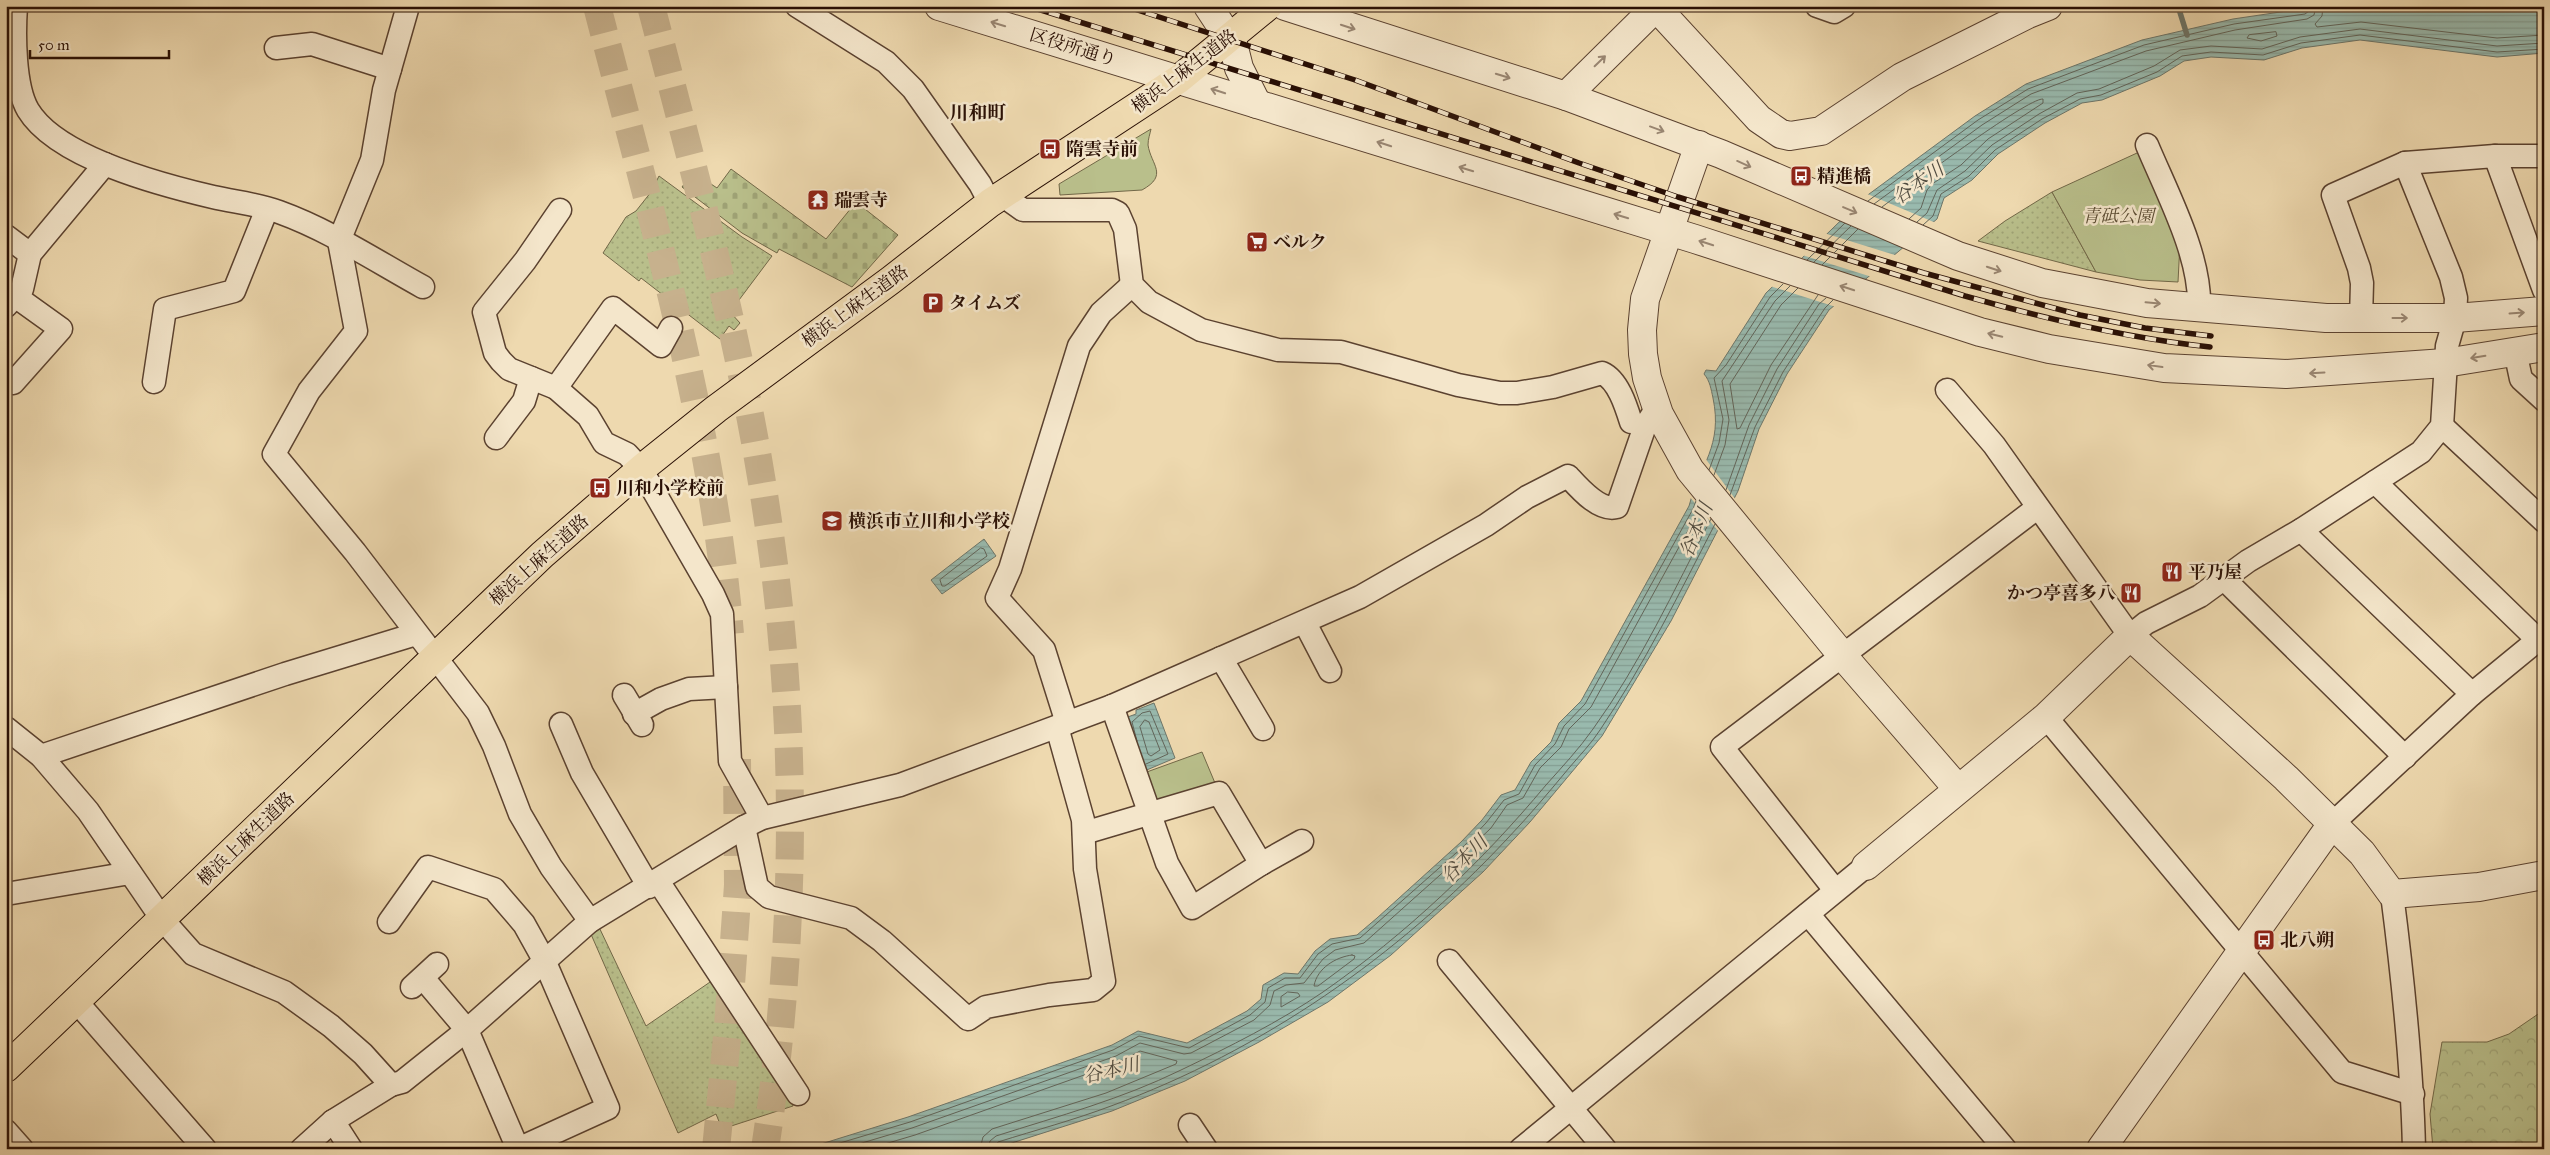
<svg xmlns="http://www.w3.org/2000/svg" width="2550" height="1155" viewBox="0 0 2550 1155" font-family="'IM FELL Great Primer','Noto Serif JP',serif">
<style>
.grass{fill:url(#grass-dots);stroke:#726848}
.forest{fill:url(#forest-crowns);stroke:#726848}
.cemetery{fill:url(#cemetery-stones);stroke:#726848}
.green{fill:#b9bf8b;stroke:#726848}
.water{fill:url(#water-rules);stroke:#6d766a}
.pier{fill:#eed9af}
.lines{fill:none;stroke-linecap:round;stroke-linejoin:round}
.shore{stroke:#62655a;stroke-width:1}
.stream{stroke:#6d766a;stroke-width:5.5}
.motorway-tunnel{stroke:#c7b18d;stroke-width:28;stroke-dasharray:28 14;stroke-linecap:butt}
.minor-casing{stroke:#5b4230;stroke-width:25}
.tertiary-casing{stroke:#5b4230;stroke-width:30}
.primary-casing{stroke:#2a1005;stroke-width:30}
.minor{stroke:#f4e6cb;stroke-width:22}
.tertiary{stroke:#f4e6cb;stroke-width:28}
.primary{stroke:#eed9af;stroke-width:28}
.rail-casing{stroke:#2a1005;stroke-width:5.5}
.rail{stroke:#f4e6cb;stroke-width:4;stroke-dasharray:11;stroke-linecap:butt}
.oneway{stroke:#998672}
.labels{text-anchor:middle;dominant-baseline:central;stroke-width:5;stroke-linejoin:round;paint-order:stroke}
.street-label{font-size:18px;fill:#2a1005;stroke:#f4e6cb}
.poi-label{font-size:18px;font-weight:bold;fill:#2a1005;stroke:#f4e6cb;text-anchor:start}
.park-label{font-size:18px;font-style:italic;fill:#5c4d34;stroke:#f4e6cb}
.neighbourhood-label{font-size:19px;font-weight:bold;fill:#2a1005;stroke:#f4e6cb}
.water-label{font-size:19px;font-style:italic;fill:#514c40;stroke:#f4e6cb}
</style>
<defs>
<pattern id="grass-dots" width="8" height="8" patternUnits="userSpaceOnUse" patternTransform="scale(1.25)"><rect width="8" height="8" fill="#b9bf8b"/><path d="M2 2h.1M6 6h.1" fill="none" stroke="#9fa376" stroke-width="1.8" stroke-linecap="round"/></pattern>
<pattern id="forest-crowns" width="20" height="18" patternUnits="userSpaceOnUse" patternTransform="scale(1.25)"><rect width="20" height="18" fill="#b9bf8b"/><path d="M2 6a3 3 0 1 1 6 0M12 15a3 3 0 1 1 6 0" fill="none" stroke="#9fa376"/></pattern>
<pattern id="cemetery-stones" width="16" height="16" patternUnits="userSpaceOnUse" patternTransform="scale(1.25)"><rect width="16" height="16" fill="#b9bf8b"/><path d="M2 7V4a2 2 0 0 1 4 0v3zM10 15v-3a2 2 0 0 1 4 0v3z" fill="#9fa376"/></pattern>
<pattern id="water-rules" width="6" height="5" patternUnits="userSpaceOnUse" patternTransform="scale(1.25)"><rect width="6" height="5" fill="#99baae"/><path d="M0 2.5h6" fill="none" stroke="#849f94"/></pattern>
</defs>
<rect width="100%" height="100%" fill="#eed9af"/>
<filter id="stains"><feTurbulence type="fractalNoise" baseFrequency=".004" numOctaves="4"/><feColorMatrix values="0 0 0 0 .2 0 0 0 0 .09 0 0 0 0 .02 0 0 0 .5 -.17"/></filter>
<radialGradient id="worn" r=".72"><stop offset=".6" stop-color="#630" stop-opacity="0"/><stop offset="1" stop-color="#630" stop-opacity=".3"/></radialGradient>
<g class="grass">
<polygon points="659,176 742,237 772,256 730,312 740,323 734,330 729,326 720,339 641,278 639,281 603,253 626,217 636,211 651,192"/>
<polygon points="2052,192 2096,272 1978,241 2005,221"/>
<polygon points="598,925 646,1026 713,980 788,1091 793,1106 722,1129 716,1114 678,1133 590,932"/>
</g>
<polygon class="forest" points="2544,1010 2544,1149 2433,1149 2430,1114 2442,1042 2487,1042 2509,1034"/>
<polygon class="cemetery" points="731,169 826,239 856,202 898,235 852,287 779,249 777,253 742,233 682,187 693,172 717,188"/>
<g class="green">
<path d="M1151,129c-1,5 -3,10 -3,16 3,20 21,30 -6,45l-82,5 -1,-11z"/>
<polygon points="2137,153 2145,156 2180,243 2178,282 2140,280 2096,272 2052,192"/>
<polygon points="1202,752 1215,783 1158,803 1144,773"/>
</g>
<g class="water">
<path d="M2321,6h223v47l-47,4 -137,-17 -58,8 -38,12 -53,-3 -27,4 -24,15 -58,24 -20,3 -37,20 -47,31 -26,26 -28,18 -7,21 -108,91 -42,64 -28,55 -21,62 -67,130 -69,115 -72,86 -47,50 -92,83 -63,47 -69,40 -74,39 -73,30 -119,38h-188l103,-32 204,-72 26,-14 49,12 60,-32 14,-12 2,-14 21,-12 14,1 17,-23 15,-12 27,-4 20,-17 84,-76 21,-22 19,-25 14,-5 16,-28 20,-20 8,-19 22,-22 108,-195c11,-41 34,-60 24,-108 -2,-9 -3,-17 -9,-24l2,-4 10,1 50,-78 99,-96 110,-81 51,-32 116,-44 91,-21z"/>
<polygon points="984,539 996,556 942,594 931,580"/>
<polygon points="1154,703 1175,758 1142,772 1125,718 1136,714 1136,710"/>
</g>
<g class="pier">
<polygon points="1865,193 1936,223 1908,247 1840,218"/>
<polygon points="1824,233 1898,256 1872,277 1802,255"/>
<polygon points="1799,257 1867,281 1836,307 1770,286"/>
<polygon points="1705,458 1736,500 1719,532 1689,496"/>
</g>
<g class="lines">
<g class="shore">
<polyline points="2323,6 2322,16 2315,24 2317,27 2361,22 2497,38 2544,35"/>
<polygon points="2276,32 2277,36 2261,41 2247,38 2249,35"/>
<polyline points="1868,201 1978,120 2028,89 2144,45 2234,24 2305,14 2309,11 2310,6"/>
<polyline points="1874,204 1982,125 2031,94 2146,51 2235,30 2307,19 2314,15 2316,6"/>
<path d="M1882,207c21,-16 145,-109 161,-108v4l-55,36 -27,26 -29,19 -5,6 -6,18 -12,11"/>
<polyline points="1917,222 1927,213 1937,190 1965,171 1992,145 2039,114 2077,93 2099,89 2154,66 2180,50 2211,46 2262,49 2300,37 2360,29 2497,46 2544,43"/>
<polyline points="1923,225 1933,216 1941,194 1969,176 1995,150 2042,119 2080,99 2101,95 2157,72 2182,56 2211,52 2263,55 2301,43 2360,35 2497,52 2544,49"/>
<polyline points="1807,260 1845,223"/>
<polyline points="1814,262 1851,226"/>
<polyline points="1822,265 1858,229"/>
<polyline points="1798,288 1781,305 1730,384 1737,429 1740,428 1771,365 1818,295"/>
<polyline points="1709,470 1719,443 1723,419 1714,378 1726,365 1770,297 1783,284"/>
<polyline points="1714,475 1725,445 1729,420 1722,381 1775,301 1790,286"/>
<polyline points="1726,490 1749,425 1777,369 1819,304 1826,298"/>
<polyline points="1730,495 1755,427 1783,372 1825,308 1833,300"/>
<polygon points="981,548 984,549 987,556 945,586 942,586 940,580"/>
<polygon points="1145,720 1149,722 1160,750 1151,756 1148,754 1140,727"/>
<polyline points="1137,741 1132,722 1142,713 1150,711 1168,754 1146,764"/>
<path d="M1352,955l3,1 -1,3 -36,27h-4c3,-18 22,-29 38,-31z"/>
<polygon points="1288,992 1298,993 1300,996 1281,1007 1281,997"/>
<polyline points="820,1149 910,1122 1113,1050 1139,1036 1189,1048 1250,1015 1265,1002 1268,988 1285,978 1300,978 1318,954 1332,944 1360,938 1464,846 1486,823 1504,800 1519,794 1535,765 1555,744 1564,726 1585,704 1693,509 1696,501"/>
<polyline points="842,1149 912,1128 1116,1056 1140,1043 1184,1054 1191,1053 1254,1020 1270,1005 1274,991 1286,985 1304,983 1323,959 1335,950 1364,943 1468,850 1491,828 1507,805 1523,798 1540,768 1561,747 1569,729 1591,707 1701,507"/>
<polyline points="868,1149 915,1135 1118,1063 1140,1051 1177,1061 1176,1064 1106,1093 992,1129 983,1137 980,1149"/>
<path d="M988,1149l2,-8 6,-5c63,-20 126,-37 185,-66 48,-23 98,-48 142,-78 83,-58 158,-129 223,-207 16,-18 33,-36 47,-56 47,-65 81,-139 118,-210"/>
<path d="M994,1149l4,-7c38,-12 76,-22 113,-36 152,-56 286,-149 396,-267 22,-23 42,-47 62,-71 10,-12 22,-24 31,-38 44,-65 79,-136 115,-206"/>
</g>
<polyline class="stream" points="2178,6 2187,35"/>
<g class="motorway-tunnel">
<path d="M597,6c53,205 115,416 133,628"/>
<path d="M651,6c45,173 93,346 118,522 30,203 27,418 -4,621"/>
<polyline points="716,1149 728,1027 738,885 737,759"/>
</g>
<g class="minor-casing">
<g id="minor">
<path d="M16,6c-2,28 -2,80 12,104 29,48 134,75 185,87 22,5 45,7 66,15 50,18 97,49 144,75"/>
<polyline points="408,6 384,90 372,160 339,241 356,331 309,391 274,454 355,552 478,713 494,746 520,814 551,867 590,921"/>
<polyline points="797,6 886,62 913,89 980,184 990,203"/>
<polyline points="1817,6 1834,12 1844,6"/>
<polyline points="276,48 312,44 390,69"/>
<path d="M2147,145c20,48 54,111 52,162"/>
<polyline points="2495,156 2544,290"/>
<path d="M1002,195l21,15h89l6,3 7,16 7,56 17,17 52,28 77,20 63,2 117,33 42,8h17l36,-6 49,-14c16,7 24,33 29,49"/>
<polyline points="560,210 525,261 484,312 495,353 501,361 509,369 556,388 588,416 604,443 627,454 641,469 713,594 722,614 730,761 762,818"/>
<polyline points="6,236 30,254"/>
<polyline points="6,306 22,289 30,254 105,164"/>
<polyline points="2361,319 2362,283 2359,268 2333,195 2405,163 2495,156 2544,156"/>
<polyline points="2515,351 2521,379 2544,400"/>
<polyline points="154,382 165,309 234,291 267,209"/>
<polyline points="13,383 61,329 15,296"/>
<polyline points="556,388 613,308 661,346 671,328"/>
<polyline points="1947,390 1994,445 2130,636 2146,623 2200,596 2248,561 2301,530 2421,452 2442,426 2447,346 2455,318 2456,298 2451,277 2405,163"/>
<polyline points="2442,426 2544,521"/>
<polyline points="496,438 524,401 531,378"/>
<polyline points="2375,482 2537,639"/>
<polyline points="2301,530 2472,694"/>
<polyline points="2224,579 2405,757"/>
<polyline points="1305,623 1330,671"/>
<polyline points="1221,658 1263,729"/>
<polyline points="624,695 642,725"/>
<polyline points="1112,706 1167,863 1192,908 1261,864 1302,841"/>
<polyline points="634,714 661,699 689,689 726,687"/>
<polyline points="2046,717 2342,1072 2413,1094"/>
<polyline points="1067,723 1044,650 997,598 1010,569 1079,346 1101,313 1132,285"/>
<polyline points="561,724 582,773 649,887"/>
<polyline points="6,728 41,756 88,811 162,919 193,954 284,992 331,1026 363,1054 391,1085"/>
<polyline points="41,756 285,674 416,634"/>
<polyline points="2332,824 2472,694 2544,635"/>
<polyline points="744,827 757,887 769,897 851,918 882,941 968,1019 986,1007 1049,995 1093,990 1104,981 1085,869 1083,820 1057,727"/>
<polyline points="1084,833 1219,793 1261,864"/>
<polyline points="658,881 798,1094"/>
<polyline points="1835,890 1722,747 2037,508"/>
<polyline points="6,894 130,873"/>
<path d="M2392,894c11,85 20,169 22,255"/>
<polyline points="1808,914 2005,1149"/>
<polyline points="389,922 428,867 494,889 524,924 544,960 608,1108 518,1149"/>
<polyline points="1449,961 1605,1149"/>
<polyline points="423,978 467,1030 518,1149"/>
<polyline points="412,987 437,964"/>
<polyline points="76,1001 205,1149"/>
<polyline points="333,1121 351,1149"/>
<polyline points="1190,1125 1206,1149"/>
<polyline points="6,1131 22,1149"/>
<path d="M302,1149l31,-28 58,-36 11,-3 65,-52 123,-109 154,-94 18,-9 138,-33 212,-79 248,-109 126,-72 41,-28 41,-21c11,12 31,36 49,31l28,-81 12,-18"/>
<polyline points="1521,1149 1866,866"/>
</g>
</g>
<g class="tertiary-casing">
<g id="tertiary">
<polyline points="939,6 1695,239 1980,332 2049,349 2164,368 2286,374 2445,363 2544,347"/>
<polyline points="1208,6 1229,38"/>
<polyline points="1285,6 1566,96 1721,154 1958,256 2042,283 2147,303 2326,318 2455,318 2544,311"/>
<polyline points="1655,6 1759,119 1781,134 1790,136 1821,131 1902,77 2028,14 2048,6"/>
<polyline points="1231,36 1239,68 1257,104"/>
<polyline points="1566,96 1647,16 1660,6"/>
<polyline points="1699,145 1645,299 1642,330 1643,354 1647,378 1659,414 1690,470 1842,655 1958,789"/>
<polyline points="1866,866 2046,717 2130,636 2286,778 2362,853 2392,894 2479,887 2544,875"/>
<polyline points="2101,1149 2332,824"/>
</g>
</g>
<g class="primary-casing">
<polyline id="primary" points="6,1068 542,555 641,469 716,409 891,280 990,203 1179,79 1268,6"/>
</g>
<use href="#minor" class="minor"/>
<use href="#tertiary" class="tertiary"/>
<use href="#primary" class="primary"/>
<g class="rail-casing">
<g id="rail">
<path d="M1028,6l937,290c81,23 161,42 245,51"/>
<polyline points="1125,6 1355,80 1579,163 1678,197 1924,273 2080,315 2145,328 2211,336"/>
</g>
</g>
<use href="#rail" class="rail"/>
</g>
<defs><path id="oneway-shaft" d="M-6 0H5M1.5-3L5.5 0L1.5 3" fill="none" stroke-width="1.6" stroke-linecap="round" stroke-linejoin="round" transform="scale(1.25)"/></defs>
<g class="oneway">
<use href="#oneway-shaft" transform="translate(998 24) rotate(-163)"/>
<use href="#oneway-shaft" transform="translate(1348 27) rotate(18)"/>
<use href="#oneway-shaft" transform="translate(1600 61) rotate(-44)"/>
<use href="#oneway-shaft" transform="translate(1503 76) rotate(17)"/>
<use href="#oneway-shaft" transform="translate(1218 91) rotate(-162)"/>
<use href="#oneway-shaft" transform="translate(1657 129) rotate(20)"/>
<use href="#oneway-shaft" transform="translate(1384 144) rotate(-162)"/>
<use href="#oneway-shaft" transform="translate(1744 164) rotate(24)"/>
<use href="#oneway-shaft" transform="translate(1466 169) rotate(-163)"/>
<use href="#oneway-shaft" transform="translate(1850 210) rotate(23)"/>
<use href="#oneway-shaft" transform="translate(1621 216) rotate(-163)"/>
<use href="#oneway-shaft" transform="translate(1706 243) rotate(-162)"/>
<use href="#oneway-shaft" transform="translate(1994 269) rotate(18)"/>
<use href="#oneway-shaft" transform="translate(1847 288) rotate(-162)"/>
<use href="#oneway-shaft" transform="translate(2153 303) rotate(5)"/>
<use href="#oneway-shaft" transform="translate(2517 313) rotate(-4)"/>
<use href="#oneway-shaft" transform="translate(2400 318)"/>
<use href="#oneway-shaft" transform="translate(1995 335) rotate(-166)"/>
<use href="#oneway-shaft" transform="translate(2478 357) rotate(171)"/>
<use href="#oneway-shaft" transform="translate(2155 366) rotate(-172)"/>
<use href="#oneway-shaft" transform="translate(2317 373) rotate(177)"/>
</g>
<defs>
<g id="bus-square" transform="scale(1.125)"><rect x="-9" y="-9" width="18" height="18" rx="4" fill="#8f2418" stroke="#f4e6cb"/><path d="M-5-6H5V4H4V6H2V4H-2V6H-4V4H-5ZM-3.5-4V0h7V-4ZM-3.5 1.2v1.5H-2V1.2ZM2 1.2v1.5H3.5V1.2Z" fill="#fff"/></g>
<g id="temple-square" transform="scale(1.125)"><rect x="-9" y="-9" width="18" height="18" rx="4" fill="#8f2418" stroke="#f4e6cb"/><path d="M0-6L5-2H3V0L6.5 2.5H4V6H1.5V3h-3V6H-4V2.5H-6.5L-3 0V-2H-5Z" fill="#fff"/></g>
<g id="supermarket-square" transform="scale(1.125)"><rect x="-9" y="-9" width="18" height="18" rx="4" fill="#8f2418" stroke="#f4e6cb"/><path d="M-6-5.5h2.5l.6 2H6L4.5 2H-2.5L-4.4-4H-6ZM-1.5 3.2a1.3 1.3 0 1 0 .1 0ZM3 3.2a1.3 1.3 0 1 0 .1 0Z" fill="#fff"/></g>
<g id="parking-square" transform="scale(1.125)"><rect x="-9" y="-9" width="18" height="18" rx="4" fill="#8f2418" stroke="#f4e6cb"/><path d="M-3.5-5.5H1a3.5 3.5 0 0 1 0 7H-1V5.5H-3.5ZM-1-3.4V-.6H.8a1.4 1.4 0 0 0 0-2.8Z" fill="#fff"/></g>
<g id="school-square" transform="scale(1.125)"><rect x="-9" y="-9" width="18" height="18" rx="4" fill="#8f2418" stroke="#f4e6cb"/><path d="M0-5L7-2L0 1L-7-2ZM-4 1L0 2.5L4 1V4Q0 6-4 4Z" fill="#fff"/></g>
<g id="restaurant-square" transform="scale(1.125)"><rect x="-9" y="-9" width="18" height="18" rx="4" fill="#8f2418" stroke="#f4e6cb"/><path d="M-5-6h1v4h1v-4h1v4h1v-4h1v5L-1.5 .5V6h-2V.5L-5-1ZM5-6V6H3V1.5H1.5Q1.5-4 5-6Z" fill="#fff"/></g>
</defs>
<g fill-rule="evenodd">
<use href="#bus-square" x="1050" y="149"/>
<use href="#bus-square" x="1801" y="176"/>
<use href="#temple-square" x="818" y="200"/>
<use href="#supermarket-square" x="1257" y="242"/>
<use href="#parking-square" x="933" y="303"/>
<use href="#bus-square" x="600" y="488"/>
<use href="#school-square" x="832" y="521"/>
<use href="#restaurant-square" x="2172" y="572"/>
<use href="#restaurant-square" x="2131" y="593"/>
<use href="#bus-square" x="2264" y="940"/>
</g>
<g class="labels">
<g class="street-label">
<text transform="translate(1073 47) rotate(17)">区役所通り</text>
<text transform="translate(1184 71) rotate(-37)">横浜上麻生道路</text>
<text transform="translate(855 306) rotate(-36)">横浜上麻生道路</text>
<text transform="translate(539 560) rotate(-42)">横浜上麻生道路</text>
<text transform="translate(246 839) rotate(-44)">横浜上麻生道路</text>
</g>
<g class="poi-label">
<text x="1066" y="149">隋雲寺前</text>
<text x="1817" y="176">精進橋</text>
<text x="834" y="200">瑞雲寺</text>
<text x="1273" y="242">ベルク</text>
<text x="949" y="303">タイムズ</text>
<text x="616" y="488">川和小学校前</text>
<text x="848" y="521">横浜市立川和小学校</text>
<text x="2188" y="572">平乃屋</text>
<text x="2115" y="593" text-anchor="end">かつ亭喜多八</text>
<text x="2280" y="940">北八朔</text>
</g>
<g class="park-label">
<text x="2118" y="216">青砥公園</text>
</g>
<g class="neighbourhood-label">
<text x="978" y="112">川和町</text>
</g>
<g class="water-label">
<text transform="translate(1918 183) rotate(-35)">谷本川</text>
<text transform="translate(1696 530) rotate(-68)">谷本川</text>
<text transform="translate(1464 859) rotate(-46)">谷本川</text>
<text transform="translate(1111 1070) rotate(-13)">谷本川</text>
</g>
</g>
<rect width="2550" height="1155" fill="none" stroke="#eed9af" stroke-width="25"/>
<rect x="8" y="8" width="2535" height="1140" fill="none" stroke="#2a1005" stroke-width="2.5"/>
<rect x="12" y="12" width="2525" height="1130" fill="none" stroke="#2a1005"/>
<path d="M30 50v8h139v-8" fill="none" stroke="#2a1005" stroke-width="2.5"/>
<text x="38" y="50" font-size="15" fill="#2a1005" stroke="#f4e6cb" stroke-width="4" paint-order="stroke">50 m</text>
<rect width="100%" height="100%" filter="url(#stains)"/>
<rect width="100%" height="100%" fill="url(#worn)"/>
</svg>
